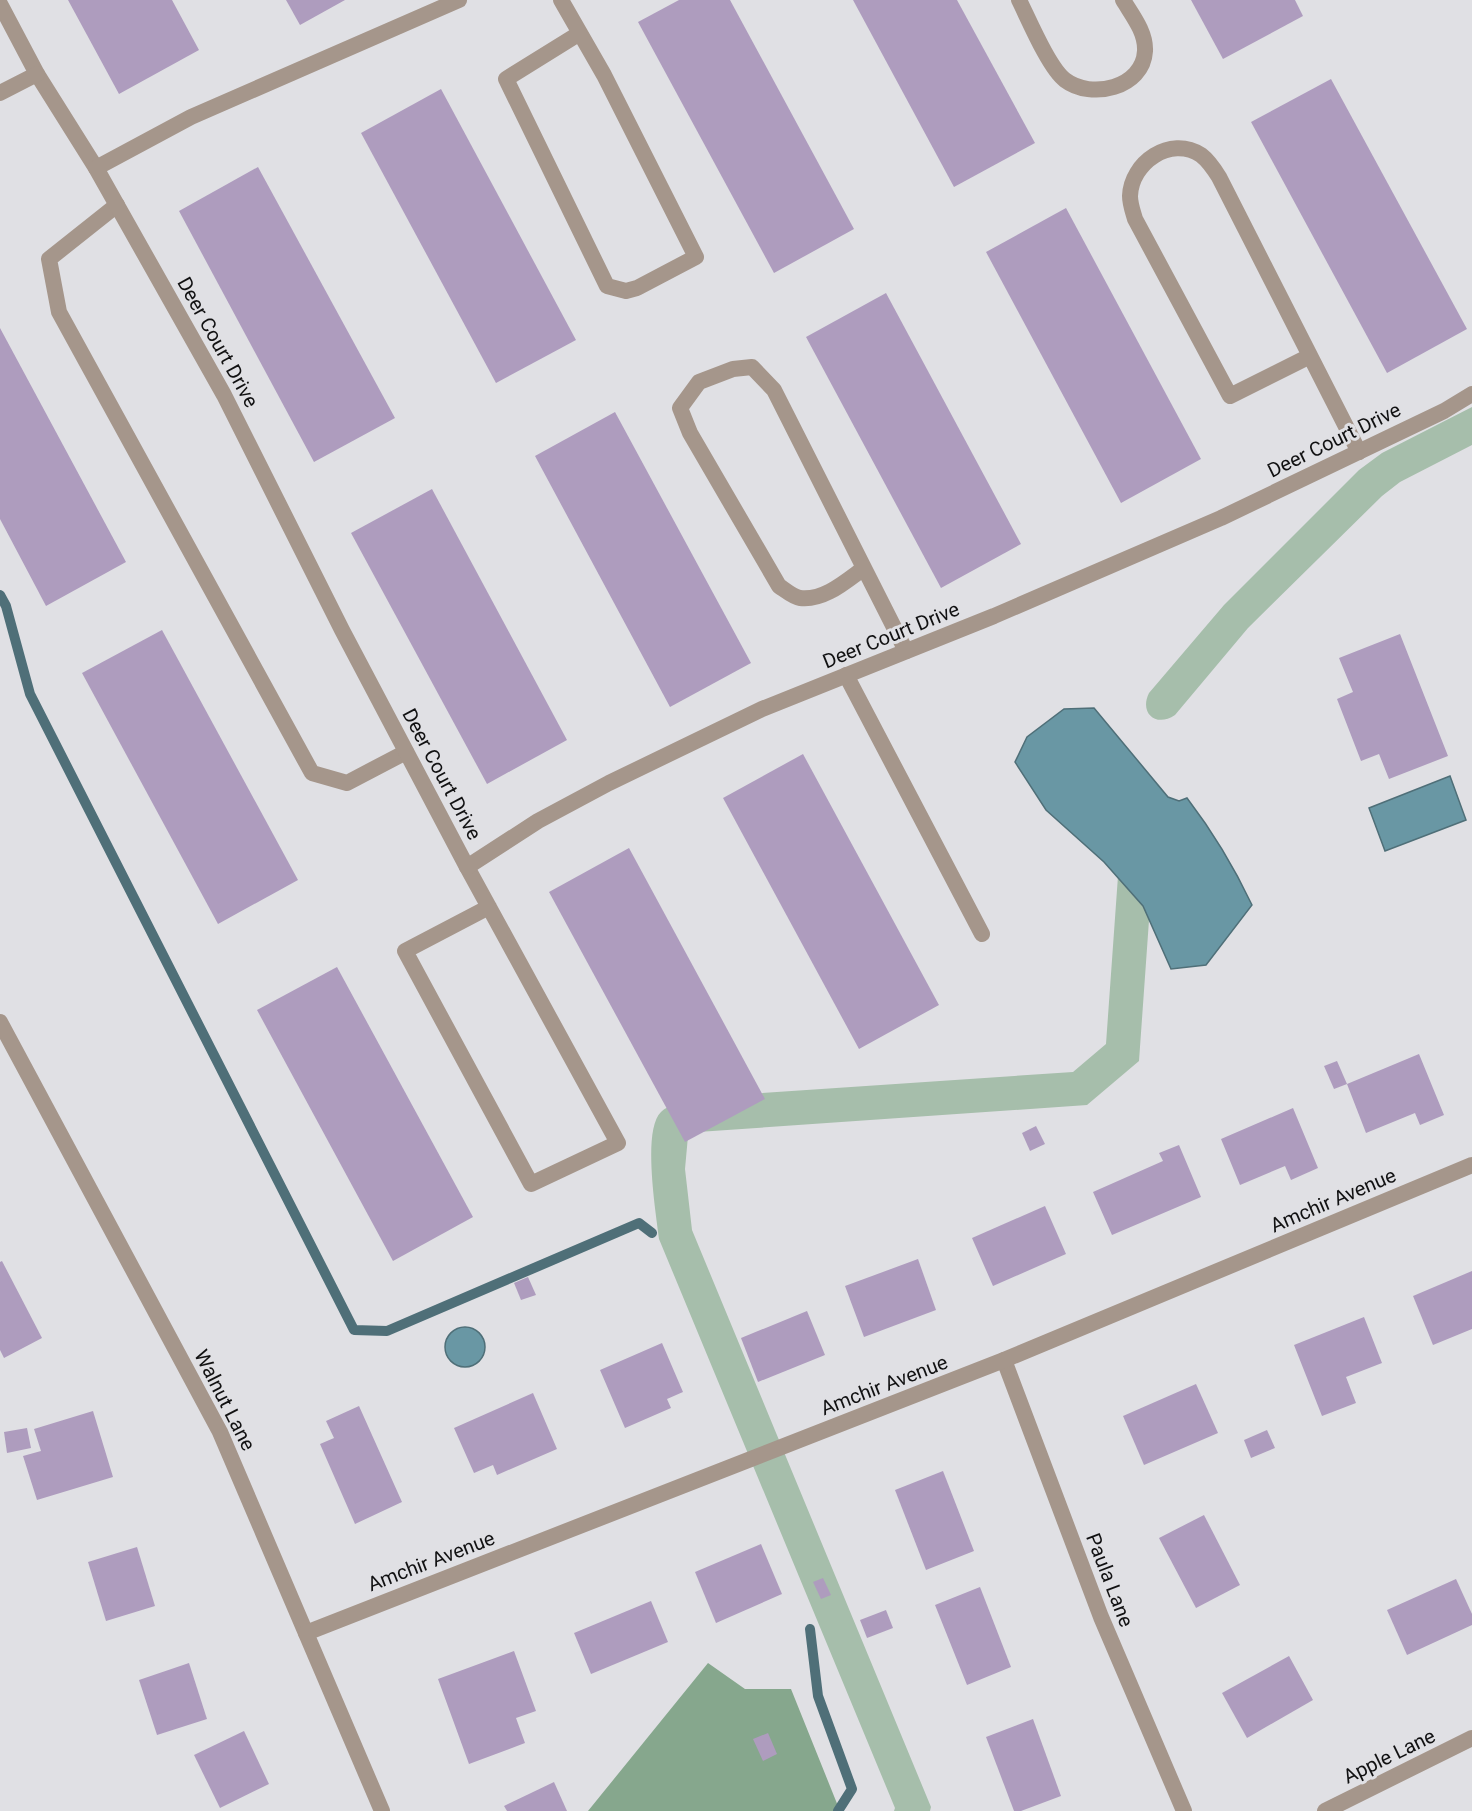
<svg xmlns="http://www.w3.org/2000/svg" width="1472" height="1811" viewBox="0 0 1472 1811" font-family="Roboto,sans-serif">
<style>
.green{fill:#a6beab}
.forest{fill:#86a78d}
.water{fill:#6997a4;stroke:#4f6f78;stroke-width:1.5}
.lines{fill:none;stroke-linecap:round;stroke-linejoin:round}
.stream{stroke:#4f6f78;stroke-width:10}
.building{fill:#ae9cbe}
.service{stroke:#a5968b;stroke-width:16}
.minor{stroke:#a5968b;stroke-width:16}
.labels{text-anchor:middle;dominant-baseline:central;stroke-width:6;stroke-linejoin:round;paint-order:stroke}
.street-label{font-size:20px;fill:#111112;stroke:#e0e0e4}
</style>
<rect width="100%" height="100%" fill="#e0e0e4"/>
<g class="green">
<path d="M1472,407v38l-72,37 -18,14 -134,132 -73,87c-19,13 -36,-2 -26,-22l75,-88 135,-135 23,-17z"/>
<path d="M1120,848l34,2 -15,211 -52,44 -389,27 -10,4 -3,33 7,61 239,577 -1,4h-36l1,-3 -236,-569c-3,-26 -17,-109 2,-127 7,-7 20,-10 29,-14l383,-26 33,-28z"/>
</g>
<polygon class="forest" points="708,1663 745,1689 791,1689 840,1811 588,1811"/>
<g class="water">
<path d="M1094,708l74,89 11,4 8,-3c26,34 47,69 65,107l-46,60 -35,4 -28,-63 -39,-44 -58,-52 -31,-48 12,-25 37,-28z"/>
<polygon points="1450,776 1466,820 1385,851 1369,808"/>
<circle cx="465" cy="1347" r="20"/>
</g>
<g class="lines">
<g class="stream">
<polyline points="0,595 6,606 30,694 354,1330 387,1331 639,1223 652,1233"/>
<polyline points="810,1629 818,1696 852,1789 838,1811"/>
</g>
</g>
<g class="building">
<polygon points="68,0 172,0 199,50 119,94"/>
<polygon points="286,0 345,0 300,25"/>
<polygon points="679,0 730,0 854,229 774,273 638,22"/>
<polygon points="853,0 957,0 1035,143 954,187"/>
<polygon points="1191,0 1295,0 1303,16 1223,59"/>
<polygon points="1331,79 1467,329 1387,373 1251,122"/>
<polygon points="441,89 576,340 496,383 361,133"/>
<polygon points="258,167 395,418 314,462 179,211"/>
<polygon points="1066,208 1201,459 1121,503 986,252"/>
<polygon points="886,293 1021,544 941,588 806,337"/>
<polygon points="0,328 126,562 46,606 0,519"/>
<polygon points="615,412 751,663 670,707 535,456"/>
<polygon points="432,489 567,740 487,784 351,533"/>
<polygon points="162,630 298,880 218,924 82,673"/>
<polygon points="1400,634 1448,756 1389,779 1379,754 1361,761 1337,699 1353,692 1339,658"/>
<polygon points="803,754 939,1005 859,1049 723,798"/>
<polygon points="629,848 765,1099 685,1142 549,892"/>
<polygon points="337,967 473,1217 393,1261 257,1010"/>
<polygon points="1419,1054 1444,1115 1420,1125 1415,1113 1366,1133 1347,1084"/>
<polygon points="1337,1061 1347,1084 1334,1089 1324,1066"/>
<polygon points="1293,1108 1318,1168 1291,1180 1285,1166 1240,1185 1221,1139"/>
<polygon points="1036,1126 1045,1144 1030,1151 1022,1133"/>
<polygon points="1179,1145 1201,1197 1112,1235 1093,1192 1163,1161 1159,1153"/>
<polygon points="1045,1206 1066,1254 993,1286 972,1238"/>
<polygon points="918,1259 936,1310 864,1337 845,1286"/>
<polygon points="2,1261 42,1338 4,1358 0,1350 0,1262"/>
<polygon points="1472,1271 1472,1329 1433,1345 1413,1296"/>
<polygon points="528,1277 536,1295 521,1300 514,1283"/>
<polygon points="807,1311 825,1355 758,1382 741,1338"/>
<polygon points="1364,1317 1382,1363 1346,1377 1356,1403 1322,1416 1294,1345"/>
<polygon points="662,1343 683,1392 667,1399 671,1408 625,1428 600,1370"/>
<polygon points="1196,1384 1218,1433 1144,1465 1123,1416"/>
<polygon points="533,1393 557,1449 497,1475 493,1465 474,1473 454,1428"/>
<polygon points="359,1406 402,1502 355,1524 320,1444 334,1438 326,1421"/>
<polygon points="93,1411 113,1477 37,1500 23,1456 41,1451 34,1429"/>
<polygon points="27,1428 31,1448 7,1453 4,1432"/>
<polygon points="1267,1430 1275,1448 1251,1458 1244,1440"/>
<polygon points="943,1471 974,1551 926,1570 895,1490"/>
<polygon points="1204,1515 1240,1585 1196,1608 1159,1538"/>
<polygon points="761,1544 782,1594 716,1623 695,1572"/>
<polygon points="137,1547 155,1606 106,1621 88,1562"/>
<polygon points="823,1578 831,1595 821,1599 813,1582"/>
<polygon points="1456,1579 1472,1614 1472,1625 1407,1655 1387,1610"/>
<polygon points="980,1587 1011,1667 967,1685 935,1605"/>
<polygon points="651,1601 668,1642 591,1674 574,1633"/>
<polygon points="886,1610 893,1628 867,1638 860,1620"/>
<polygon points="514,1651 536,1711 516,1718 525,1743 469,1764 438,1679"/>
<polygon points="1289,1656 1313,1700 1247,1738 1222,1693"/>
<polygon points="189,1663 207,1719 157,1735 139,1680"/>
<polygon points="1033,1719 1061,1796 1021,1811 1014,1811 986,1737"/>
<polygon points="244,1731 269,1784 220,1808 194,1755"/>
<polygon points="768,1733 777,1754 763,1761 753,1739"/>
<polygon points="554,1782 567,1811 507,1811 504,1806"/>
</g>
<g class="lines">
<g class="service">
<polyline points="561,0 604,75 696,257 637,288 626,291 607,286 506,79 580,33"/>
<path d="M1019,0c10,20 30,68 46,80 26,20 78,8 80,-29 1,-19 -13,-36 -22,-51"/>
<polyline points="0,4 37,74 96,168"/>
<polyline points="0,93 37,74"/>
<polyline points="117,205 49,259 59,312 312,773 347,783 406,752"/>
<path d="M1310,356l-80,40 -95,-177c-2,-7 -5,-15 -5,-23 1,-33 40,-61 71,-41 8,6 13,14 18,22l140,275"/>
<path d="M864,568c-18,13 -40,33 -64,30 -7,-1 -15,-8 -21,-12l-89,-153 -10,-25 19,-26 34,-13 19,-2 22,23 132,261"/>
<polyline points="846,675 982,934"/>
<polyline points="467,867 618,1143 531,1184 405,951 489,907"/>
</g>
<g class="minor">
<polyline points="459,0 191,117 96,168 224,395 342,630 467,867 538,821 609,783 762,709 994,616 1221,518 1444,411 1472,394"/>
<polyline points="0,1022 220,1432 382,1811"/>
<polyline points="1004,1360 1101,1617 1184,1811"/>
<polyline points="306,1633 1004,1360 1472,1165"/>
<polyline points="1325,1811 1472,1738"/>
</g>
</g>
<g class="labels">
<g class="street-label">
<text transform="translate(218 342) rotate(61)">Deer Court Drive</text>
<text transform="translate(1334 440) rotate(-26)">Deer Court Drive</text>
<text transform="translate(891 635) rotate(-22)">Deer Court Drive</text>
<text transform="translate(442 774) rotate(62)">Deer Court Drive</text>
<text transform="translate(1333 1200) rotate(-23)">Amchir Avenue</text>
<text transform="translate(884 1385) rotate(-21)">Amchir Avenue</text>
<text transform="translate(225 1400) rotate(63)">Walnut Lane</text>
<text transform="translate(431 1561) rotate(-21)">Amchir Avenue</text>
<text transform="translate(1110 1580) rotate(69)">Paula Lane</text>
<text transform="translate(1389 1756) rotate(-26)">Apple Lane</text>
</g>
</g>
</svg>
